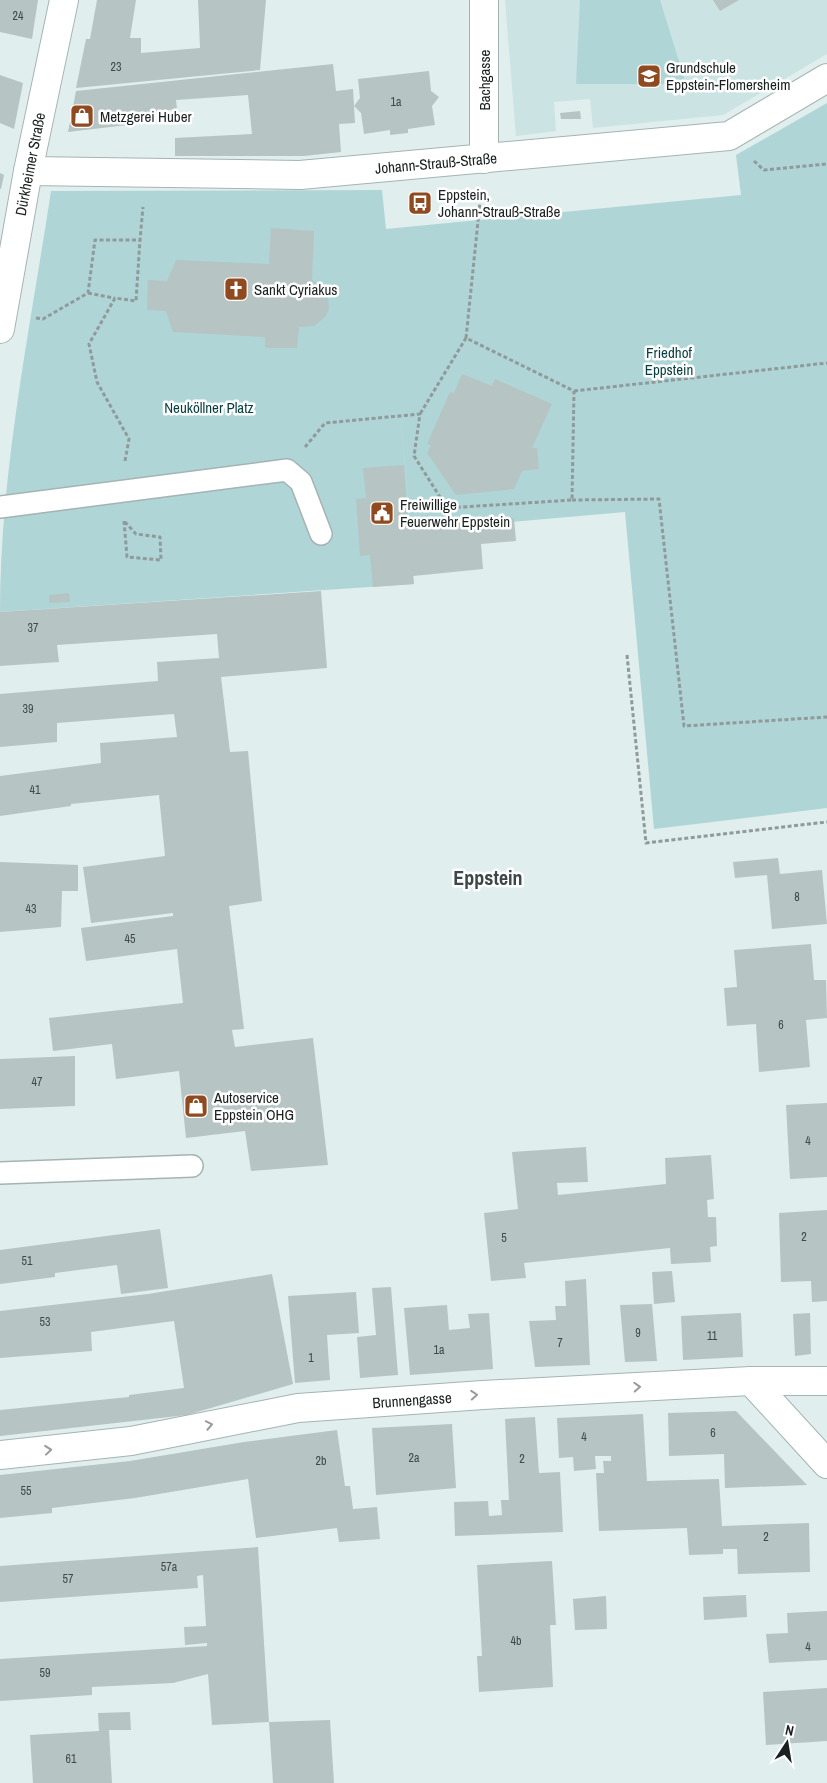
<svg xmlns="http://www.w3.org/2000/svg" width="827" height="1783" viewBox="0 0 827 1783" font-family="'Archivo Narrow',sans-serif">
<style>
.built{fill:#cbe3e3}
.green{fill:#afd5d7}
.building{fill:#b6c4c4}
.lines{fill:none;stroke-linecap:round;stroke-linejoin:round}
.service-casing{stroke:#a5b3b3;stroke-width:24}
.minor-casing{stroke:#a5b3b3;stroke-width:30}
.secondary-casing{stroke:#a5b3b3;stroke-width:30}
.path{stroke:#909a9b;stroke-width:3;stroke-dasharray:4 2.5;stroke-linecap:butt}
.service{stroke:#fff;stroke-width:21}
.minor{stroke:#fff;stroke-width:28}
.secondary{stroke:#fff;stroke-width:28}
.oneway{stroke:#989a9b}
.labels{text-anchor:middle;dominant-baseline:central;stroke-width:5;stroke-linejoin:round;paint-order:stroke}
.number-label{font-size:12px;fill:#414849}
.poi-label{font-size:15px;fill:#1a1f20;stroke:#fff;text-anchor:start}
.street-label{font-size:15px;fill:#1a1f20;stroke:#fff}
.park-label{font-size:15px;fill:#053e40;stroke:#fff}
.district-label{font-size:20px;font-weight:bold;fill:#3c4748;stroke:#fff}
</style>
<rect width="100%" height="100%" fill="#e0eeee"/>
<polygon class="built" points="505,0 827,0 827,54 723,115 593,128 590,99 554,102 556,131 516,136"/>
<g class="green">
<polygon points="580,0 660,0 686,84 576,84"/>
<path d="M827,103v705l-173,21 -29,-317 -215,19 -12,-151 16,204 -414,28c0,-141 30,-282 51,-421l331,-1 4,39 355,-34 -5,-40z"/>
</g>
<g class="building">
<polygon points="0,0 38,0 32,39 0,32"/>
<polygon points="97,0 136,0 130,38 141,38 141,53 200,48 198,0 266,0 260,70 76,88 86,39 90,39"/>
<polygon points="713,0 739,0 720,11"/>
<polygon points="333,64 336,91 353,89 355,123 339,124 341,152 304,156 175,156 175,138 252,134 248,95 176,100 177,109 152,112 153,122 68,132 76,91"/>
<polygon points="429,71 431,91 439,97 432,106 435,125 408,129 408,133 390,135 390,130 364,134 361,113 354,106 360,98 358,79"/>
<polygon points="0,75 23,83 14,129 0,123"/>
<polygon points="580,111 581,119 561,119 560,113"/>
<polygon points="0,173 4,175 1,189 0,189"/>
<polygon points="271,228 314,231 312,280 326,290 328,298 329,309 325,317 314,326 299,327 297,348 268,348 265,347 265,337 173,332 166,311 147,310 148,280 167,281 176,260 269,264"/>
<polygon points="462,374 492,386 495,379 552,404 532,448 537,448 539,469 522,471 514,489 456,495 427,453 431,445 427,444 450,392 454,393"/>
<polygon points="404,465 409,528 514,518 516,541 481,544 483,569 413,576 414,584 373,587 370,555 360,556 356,499 366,498 363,468"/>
<polygon points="321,591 327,668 221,677 230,752 248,751 262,901 229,906 244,1029 232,1030 235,1047 313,1038 328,1165 251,1171 245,1131 186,1138 179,1071 116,1079 112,1044 53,1051 49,1018 183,1003 177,949 86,961 81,928 173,916 173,913 91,923 83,867 165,856 159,795 71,804 71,806 0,816 0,776 101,763 100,743 177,737 174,714 57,723 57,742 0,747 0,694 158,681 157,662 219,658 217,634 57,645 59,662 0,666 0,612"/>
<polygon points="69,593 70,602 49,603 49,595"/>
<polygon points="778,858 780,874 822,870 827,924 772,929 767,875 735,878 733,862"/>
<polygon points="0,862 78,865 78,891 62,891 61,927 0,932"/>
<polygon points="811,944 814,980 826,980 827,1018 806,1020 810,1067 759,1072 756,1024 727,1026 724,988 737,987 734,950"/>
<polygon points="75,1056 75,1106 0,1109 0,1059"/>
<polygon points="827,1103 827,1177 790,1179 786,1105"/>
<polygon points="586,1147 588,1182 557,1183 558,1195 666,1184 665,1158 711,1155 714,1199 707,1200 708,1217 716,1217 717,1246 710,1247 711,1262 671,1264 670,1248 524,1263 526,1278 491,1281 484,1213 518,1209 512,1152"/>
<polygon points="827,1210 827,1301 812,1302 811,1281 781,1282 779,1213"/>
<polygon points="160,1229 168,1288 121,1294 117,1265 55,1273 55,1277 0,1284 0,1250"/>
<polygon points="672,1271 675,1302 654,1304 652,1272"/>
<polygon points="272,1274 293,1384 187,1415 0,1436 0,1410 129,1397 129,1395 184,1388 174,1321 91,1332 92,1351 0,1358 0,1311 148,1294"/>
<polygon points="586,1279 590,1365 535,1367 529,1321 556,1320 555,1306 566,1306 565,1281"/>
<polygon points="391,1287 398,1375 360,1378 357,1337 376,1335 372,1288"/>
<polygon points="356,1292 359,1333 327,1335 330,1380 295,1383 288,1296"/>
<polygon points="652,1304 657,1361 625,1362 620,1305"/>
<polygon points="447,1305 449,1330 470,1328 468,1314 489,1313 493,1369 410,1375 404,1308"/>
<polygon points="741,1313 743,1357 683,1360 681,1316"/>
<polygon points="810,1313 811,1354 795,1356 793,1314"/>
<polygon points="736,1411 807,1485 725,1488 724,1454 669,1456 668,1413"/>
<polygon points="643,1414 647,1481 719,1479 722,1526 809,1523 810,1572 738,1574 737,1549 723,1549 723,1554 689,1555 687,1528 599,1531 596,1473 604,1473 603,1461 611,1461 611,1456 595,1456 596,1469 574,1471 573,1457 559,1458 557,1418"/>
<polygon points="535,1417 539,1473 560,1472 563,1532 455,1536 454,1502 488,1501 489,1516 502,1515 501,1500 509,1500 505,1419"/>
<polygon points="452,1424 456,1488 376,1495 372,1428"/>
<polygon points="337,1430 345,1486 350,1486 353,1509 377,1507 380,1539 339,1542 337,1528 256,1538 248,1479 135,1498 52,1508 52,1513 0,1518 0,1475 130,1461 244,1442"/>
<polygon points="258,1547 269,1722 330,1720 334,1783 273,1783 269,1722 212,1725 208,1674 173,1683 92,1687 92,1695 0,1701 0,1659 207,1646 207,1643 185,1645 184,1627 206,1626 203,1575 197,1576 198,1588 0,1602 0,1566"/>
<polygon points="552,1561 556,1625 550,1625 553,1687 479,1692 477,1656 482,1656 477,1565"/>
<polygon points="746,1595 747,1617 704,1620 703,1597"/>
<polygon points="606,1596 607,1629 575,1630 573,1599"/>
<polygon points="827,1611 827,1660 769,1663 766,1634 788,1633 787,1613"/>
<polygon points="827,1688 827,1741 766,1745 763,1692"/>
<polygon points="130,1712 131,1730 109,1730 112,1783 33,1783 30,1735 99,1731 98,1713"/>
</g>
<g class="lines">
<g class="service-casing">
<g id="service">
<polyline points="0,507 287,470 301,482 321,534"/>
<polyline points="0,1173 192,1166"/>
</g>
</g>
<g class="minor-casing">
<g id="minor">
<polyline points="484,159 484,0"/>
<polyline points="28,171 300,175 729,136 827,78"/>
<polyline points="751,1381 827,1464"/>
<polyline points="0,1455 131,1441 298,1408 483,1395 751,1381 827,1381"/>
</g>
</g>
<g class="secondary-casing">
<polyline id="secondary" points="0,329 28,171 64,0"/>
</g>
<g class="path">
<polyline points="754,161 764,170 827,164"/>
<polyline points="88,293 114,298"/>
<polyline points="36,318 43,319 88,293 95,240 140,240 143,207"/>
<polyline points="466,338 481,192"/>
<polyline points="574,391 827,363"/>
<polyline points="305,447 325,423 420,414 414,456 447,508 572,500 574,391 466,338 420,414"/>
<polyline points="125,461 129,439 97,382 89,344 115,298 136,301 140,240"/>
<polyline points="572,500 659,499 684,726 827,717"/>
<polyline points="124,521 127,557 161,560 160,537 136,534 125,522"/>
<polyline points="627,655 646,843 827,822"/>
</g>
<use href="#service" class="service"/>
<use href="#minor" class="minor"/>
<use href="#secondary" class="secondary"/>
</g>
<defs><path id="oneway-chevron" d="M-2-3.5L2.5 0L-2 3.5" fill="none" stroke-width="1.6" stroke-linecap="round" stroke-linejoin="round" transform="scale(1.25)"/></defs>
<g class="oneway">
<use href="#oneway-chevron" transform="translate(637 1387) rotate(-3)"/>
<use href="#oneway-chevron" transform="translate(474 1395) rotate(-4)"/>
<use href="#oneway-chevron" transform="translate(209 1425) rotate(-11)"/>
<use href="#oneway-chevron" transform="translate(48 1450) rotate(-6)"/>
</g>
<defs>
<g id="school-square" transform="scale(1.25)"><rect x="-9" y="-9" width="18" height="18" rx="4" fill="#8f4a20" stroke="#fff"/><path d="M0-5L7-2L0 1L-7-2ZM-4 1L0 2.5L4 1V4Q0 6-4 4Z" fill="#fff"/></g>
<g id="shop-square" transform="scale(1.25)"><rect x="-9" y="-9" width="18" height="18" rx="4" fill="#8f4a20" stroke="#fff"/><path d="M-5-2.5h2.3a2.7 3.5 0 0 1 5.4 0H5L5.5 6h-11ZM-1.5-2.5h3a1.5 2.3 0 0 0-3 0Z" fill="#fff"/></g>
<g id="bus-square" transform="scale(1.25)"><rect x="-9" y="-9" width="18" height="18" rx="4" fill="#8f4a20" stroke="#fff"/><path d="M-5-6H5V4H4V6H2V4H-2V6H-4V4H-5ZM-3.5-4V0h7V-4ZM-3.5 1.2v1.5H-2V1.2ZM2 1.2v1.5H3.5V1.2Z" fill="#fff"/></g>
<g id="church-square" transform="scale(1.25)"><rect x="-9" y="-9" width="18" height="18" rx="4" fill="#8f4a20" stroke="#fff"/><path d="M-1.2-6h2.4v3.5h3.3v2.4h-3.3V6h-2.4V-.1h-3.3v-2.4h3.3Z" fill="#fff"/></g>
<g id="civic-square" transform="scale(1.25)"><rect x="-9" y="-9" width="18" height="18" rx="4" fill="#8f4a20" stroke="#fff"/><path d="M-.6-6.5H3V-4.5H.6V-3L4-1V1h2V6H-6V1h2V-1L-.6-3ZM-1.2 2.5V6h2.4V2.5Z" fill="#fff"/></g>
</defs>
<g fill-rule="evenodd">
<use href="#school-square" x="649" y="76"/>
<use href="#shop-square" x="82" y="116"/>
<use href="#bus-square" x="420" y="203"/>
<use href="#church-square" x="236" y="289"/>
<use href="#civic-square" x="382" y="513"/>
<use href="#shop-square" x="196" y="1106"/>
</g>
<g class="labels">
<g class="number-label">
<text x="18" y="16">24</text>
<text x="116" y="67">23</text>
<text x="396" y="102">1a</text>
<text x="33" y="628">37</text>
<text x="28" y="709">39</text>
<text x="35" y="790">41</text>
<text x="797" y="897">8</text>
<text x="31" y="909">43</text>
<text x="130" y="939">45</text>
<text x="781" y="1025">6</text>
<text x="37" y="1082">47</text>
<text x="808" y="1141">4</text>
<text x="804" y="1237">2</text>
<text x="504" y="1238">5</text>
<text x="27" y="1261">51</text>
<text x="45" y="1322">53</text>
<text x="638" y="1333">9</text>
<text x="712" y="1336">11</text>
<text x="560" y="1343">7</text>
<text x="439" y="1350">1a</text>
<text x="311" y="1358">1</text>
<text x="713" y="1433">6</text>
<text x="584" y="1437">4</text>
<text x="414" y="1458">2a</text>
<text x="522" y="1459">2</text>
<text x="321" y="1461">2b</text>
<text x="26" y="1491">55</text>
<text x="766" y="1537">2</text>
<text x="169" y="1567">57a</text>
<text x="68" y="1579">57</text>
<text x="516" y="1641">4b</text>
<text x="808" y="1647">4</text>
<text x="45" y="1673">59</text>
<text x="71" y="1759">61</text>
</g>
<g class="poi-label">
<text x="666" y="67">Grundschule<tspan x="666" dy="17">Eppstein-Flomersheim</tspan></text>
<text x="100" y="116">Metzgerei Huber</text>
<text x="438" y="194">Eppstein,<tspan x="438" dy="17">Johann-Strauß-Straße</tspan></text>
<text x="254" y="289">Sankt Cyriakus</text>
<text x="400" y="504">Freiwillige<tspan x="400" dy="17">Feuerwehr Eppstein</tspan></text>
<text x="214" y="1097">Autoservice<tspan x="214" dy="17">Eppstein OHG</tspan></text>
</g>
<g class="street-label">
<text transform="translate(484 80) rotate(-90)">Bachgasse</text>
<text transform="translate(436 163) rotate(-5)">Johann-Strauß-Straße</text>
<text transform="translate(30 164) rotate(-79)">Dürkheimer Straße</text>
<text transform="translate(412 1400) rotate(-4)">Brunnengasse</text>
</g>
<g class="park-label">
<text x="669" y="352">Friedhof<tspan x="669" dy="17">Eppstein</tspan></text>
<text x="209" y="407">Neuköllner Platz</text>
</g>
<g class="district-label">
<text x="488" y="877">Eppstein</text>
</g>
</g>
<g transform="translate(787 1743) rotate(12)" stroke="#ffffff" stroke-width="4" paint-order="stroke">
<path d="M0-4L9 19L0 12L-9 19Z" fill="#1a1f20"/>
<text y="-8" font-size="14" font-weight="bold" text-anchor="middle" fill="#1a1f20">N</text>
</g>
</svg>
